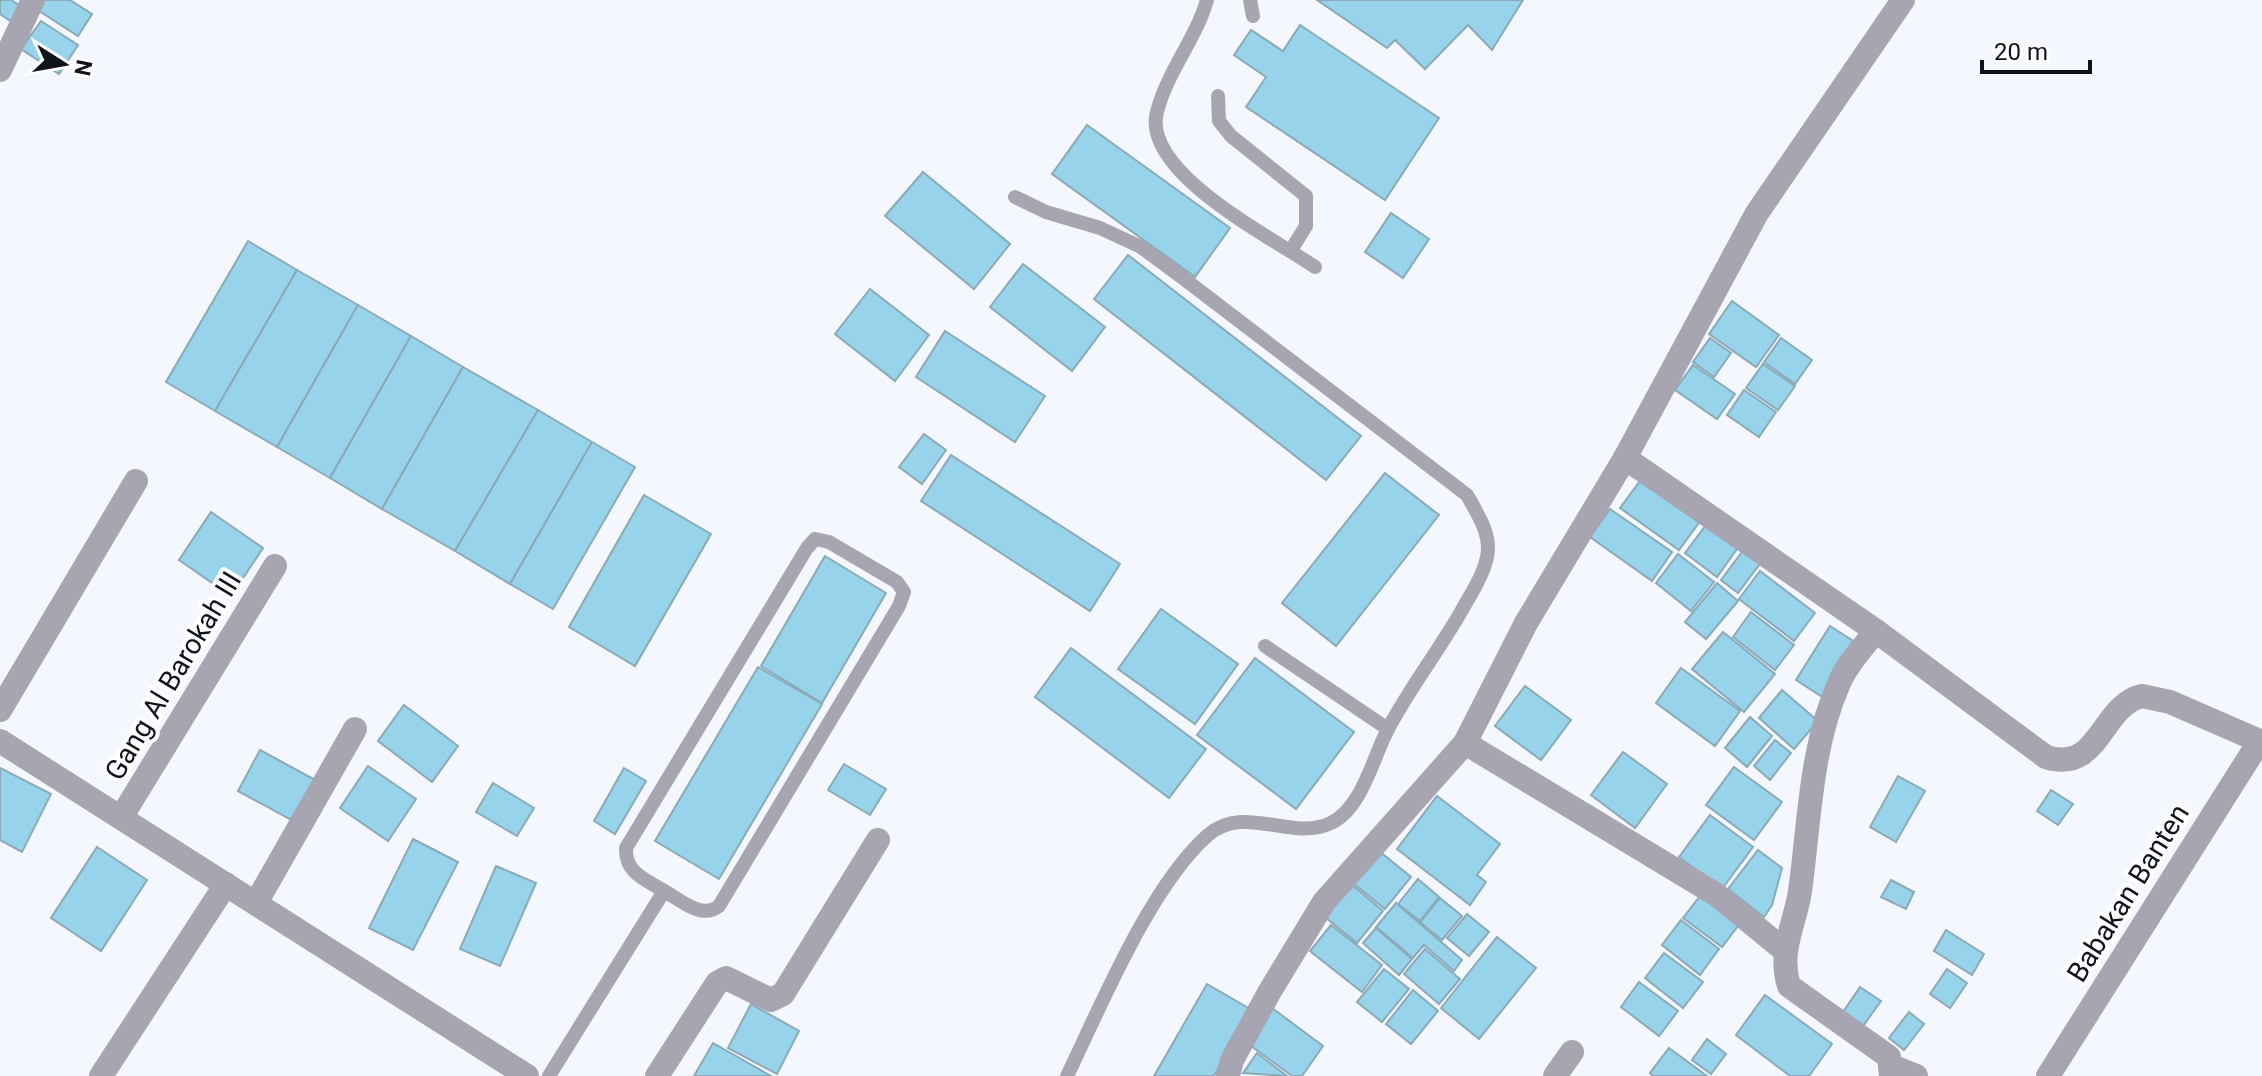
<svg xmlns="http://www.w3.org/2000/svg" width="2262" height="1076" viewBox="0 0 2262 1076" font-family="Roboto,sans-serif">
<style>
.building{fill:#98d3ec;stroke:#8aaab7;stroke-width:2}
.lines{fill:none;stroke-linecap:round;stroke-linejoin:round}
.service{stroke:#a7a5b1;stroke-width:14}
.minor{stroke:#a7a5b1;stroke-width:24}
.labels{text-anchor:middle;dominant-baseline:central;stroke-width:8;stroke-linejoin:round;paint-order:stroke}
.street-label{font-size:28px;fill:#0e131c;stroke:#fff}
</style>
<rect width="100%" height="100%" fill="#f4f7fd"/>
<g class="building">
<polygon points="0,0 11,0 21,6 12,22 0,14"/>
<polygon points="37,0 70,0 92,14 78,36 33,7"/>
<polygon points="1317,0 1523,0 1492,50 1468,25 1425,69 1395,40 1387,48"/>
<polygon points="41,21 78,45 59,74 21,49"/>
<polygon points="1300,25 1439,118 1385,200 1246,107 1266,77 1234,55 1251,30 1283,51"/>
<polygon points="1087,125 1230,228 1195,277 1052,174"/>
<polygon points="923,172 1010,244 974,289 885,216"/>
<polygon points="1391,213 1429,239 1403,278 1365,252"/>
<polygon points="248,241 297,270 215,411 166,382"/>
<polygon points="1128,255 1361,436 1326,480 1094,299"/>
<polygon points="1023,264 1105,327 1072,371 990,307"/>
<polygon points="297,270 358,305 277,447 215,411"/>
<polygon points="870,289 929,335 895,381 835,334"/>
<polygon points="1732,301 1779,335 1756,367 1709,334"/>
<polygon points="358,305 411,336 330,478 277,447"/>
<polygon points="945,331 1045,396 1015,442 916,377"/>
<polygon points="411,336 463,367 382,509 330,478"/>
<polygon points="1710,338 1731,353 1714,377 1693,362"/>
<polygon points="1781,338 1812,360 1795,384 1764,362"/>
<polygon points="1763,364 1795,386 1778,410 1746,388"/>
<polygon points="1693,365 1735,394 1717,419 1675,390"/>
<polygon points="463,367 538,410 455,551 382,509"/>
<polygon points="1744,390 1776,412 1759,437 1727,415"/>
<polygon points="538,410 592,442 510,584 455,551"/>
<polygon points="924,434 946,450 922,484 899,467"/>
<polygon points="592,442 635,467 553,609 510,584"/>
<polygon points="951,455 1120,564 1090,611 921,501"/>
<polygon points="1385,473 1439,515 1336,646 1282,603"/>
<polygon points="1643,477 1701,520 1679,550 1620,508"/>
<polygon points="644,495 711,534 635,666 569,627"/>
<polygon points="1610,509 1672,552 1652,581 1590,537"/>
<polygon points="211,512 263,548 231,596 179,560"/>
<polygon points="1706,525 1737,549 1717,577 1685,553"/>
<polygon points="1745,548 1762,561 1738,593 1721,580"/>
<polygon points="1678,554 1714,582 1691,611 1656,583"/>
<polygon points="825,556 886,593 822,703 761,666"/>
<polygon points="1760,571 1815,613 1794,641 1739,599"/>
<polygon points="1717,583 1738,601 1706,639 1685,622"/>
<polygon points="1161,609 1238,664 1195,724 1118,669"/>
<polygon points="1751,612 1794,645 1775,670 1733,637"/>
<polygon points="1830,626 1858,644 1824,698 1796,680"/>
<polygon points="1723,632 1775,674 1744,712 1692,669"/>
<polygon points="1071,648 1206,749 1169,798 1035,697"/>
<polygon points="1255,658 1354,732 1296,809 1197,735"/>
<polygon points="758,667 822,704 719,879 655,841"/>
<polygon points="1681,668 1740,711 1715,746 1656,703"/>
<polygon points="1525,686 1571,720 1541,760 1495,726"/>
<polygon points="1782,690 1818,721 1794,749 1759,718"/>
<polygon points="404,705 458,746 432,782 378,741"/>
<polygon points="1750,717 1772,736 1747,767 1725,748"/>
<polygon points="1775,740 1791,753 1770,780 1754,766"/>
<polygon points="260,750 317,781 295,822 238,791"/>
<polygon points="1623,752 1667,784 1635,828 1591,795"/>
<polygon points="844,764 886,789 870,815 828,790"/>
<polygon points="368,766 416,799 388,841 340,808"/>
<polygon points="1734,767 1782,802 1754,840 1706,805"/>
<polygon points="0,768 51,794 22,852 0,840"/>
<polygon points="624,768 646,781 615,834 594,821"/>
<polygon points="1898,776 1925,791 1896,842 1870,827"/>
<polygon points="493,783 534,808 517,836 476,812"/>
<polygon points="2051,790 2073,804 2058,825 2037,811"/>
<polygon points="1437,796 1500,844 1477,875 1486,882 1470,905 1397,849"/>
<polygon points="1710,815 1753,847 1722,889 1679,857"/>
<polygon points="413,839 458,862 413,950 369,928"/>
<polygon points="97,847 147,880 101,951 51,918"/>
<polygon points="1758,850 1782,868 1772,905 1764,917 1728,889"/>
<polygon points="1379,851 1411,877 1385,909 1353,883"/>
<polygon points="496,866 536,883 500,966 460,949"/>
<polygon points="1418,879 1439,897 1420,921 1398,904"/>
<polygon points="1891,880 1914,892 1906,909 1881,897"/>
<polygon points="1351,884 1383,911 1357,943 1325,917"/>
<polygon points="1703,892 1741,922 1722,947 1683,918"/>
<polygon points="1440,898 1462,916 1442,940 1420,922"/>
<polygon points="1396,903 1462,960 1454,971 1424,945 1413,958 1376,927"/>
<polygon points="1467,914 1489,932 1469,956 1447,938"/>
<polygon points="1681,920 1719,949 1700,975 1662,945"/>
<polygon points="1331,925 1382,965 1362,992 1310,951"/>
<polygon points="1376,928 1412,959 1399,975 1363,943"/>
<polygon points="1946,930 1984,954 1972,975 1934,951"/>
<polygon points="1497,937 1536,968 1479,1039 1441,1008"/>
<polygon points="1425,949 1460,979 1439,1004 1404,974"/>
<polygon points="1664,953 1703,982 1683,1008 1645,978"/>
<polygon points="1384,969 1409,989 1382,1022 1357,1002"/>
<polygon points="1947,969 1967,983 1950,1008 1930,994"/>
<polygon points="1639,982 1678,1011 1659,1036 1621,1007"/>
<polygon points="1207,984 1252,1010 1214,1076 1154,1076"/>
<polygon points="1860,987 1881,1001 1863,1026 1843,1012"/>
<polygon points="1413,990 1438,1011 1411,1044 1386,1024"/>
<polygon points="1765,995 1832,1044 1809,1076 1790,1076 1736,1035"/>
<polygon points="751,1004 799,1031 777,1074 728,1048"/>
<polygon points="1272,1008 1323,1046 1302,1076 1292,1076 1247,1043"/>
<polygon points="1909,1012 1924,1024 1904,1050 1889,1038"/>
<polygon points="1707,1039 1726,1054 1711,1074 1692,1060"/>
<polygon points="713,1043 771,1076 694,1076"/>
<polygon points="1669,1048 1707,1076 1653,1076 1650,1073"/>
<polygon points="1257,1053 1287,1076 1243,1073"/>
</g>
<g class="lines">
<g class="service">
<path d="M1207,0c-11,39 -40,72 -50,112 -16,60 116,126 158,155"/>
<polyline points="1250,0 1253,16"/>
<polyline points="1218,96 1219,121 1231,136 1306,196 1306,226 1291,250"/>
<path d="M1015,197l31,15 54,16 41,19 42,31 284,217c10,18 25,40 20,62 -3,15 -12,31 -20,44 -24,45 -57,85 -80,130 -14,27 -25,77 -56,92 -40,19 -86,-20 -123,12 -58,51 -107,171 -141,241"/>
<polyline points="1265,646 1388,729"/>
<path d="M549,1076l115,-185c17,9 37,29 55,15l180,-300 5,-14 -7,-10 -68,-40 -14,-3 -8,9 -181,300c-1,25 19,31 38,43"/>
</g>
<g class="minor">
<polyline points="0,70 33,0"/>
<path d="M1625,458l251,173 170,126c54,17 54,-51 96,-61l28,6 92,40"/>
<path d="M1876,631c-12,15 -28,32 -36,50 -30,67 -30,138 -40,210 -5,34 -22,60 -11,95l100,71 2,19"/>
<polyline points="0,710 136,481"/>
<polyline points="0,741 527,1076"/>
<polyline points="1465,743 1717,895 1784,950"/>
<polyline points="122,816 275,566"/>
<polyline points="256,903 355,729"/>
<polyline points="1891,1066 1916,1076"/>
<polyline points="101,1076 226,884"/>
<polyline points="657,1076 717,983 726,978 771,1000 783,994 878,840"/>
<polyline points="1228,1076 1232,1060 1270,991 1324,902 1465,743 1526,623 1625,458 1757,213 1903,0"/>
<polyline points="1555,1076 1572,1052"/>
<polyline points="2048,1076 2259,742"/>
</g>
</g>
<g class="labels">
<g class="street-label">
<text transform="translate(173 676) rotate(-59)">Gang Al Barokah III</text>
<text transform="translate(2128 893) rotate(-58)">Babakan Banten</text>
</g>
</g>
<g transform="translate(64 64) rotate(101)" stroke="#ffffff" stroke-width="6" paint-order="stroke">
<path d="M0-6L14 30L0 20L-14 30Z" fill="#0e131c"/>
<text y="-12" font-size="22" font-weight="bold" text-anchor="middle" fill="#0e131c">N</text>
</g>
<path d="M1982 60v12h108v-12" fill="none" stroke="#0e131c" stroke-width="4"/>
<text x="1994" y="60" font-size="24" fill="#0e131c" stroke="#ffffff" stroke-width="6" paint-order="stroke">20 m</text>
</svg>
